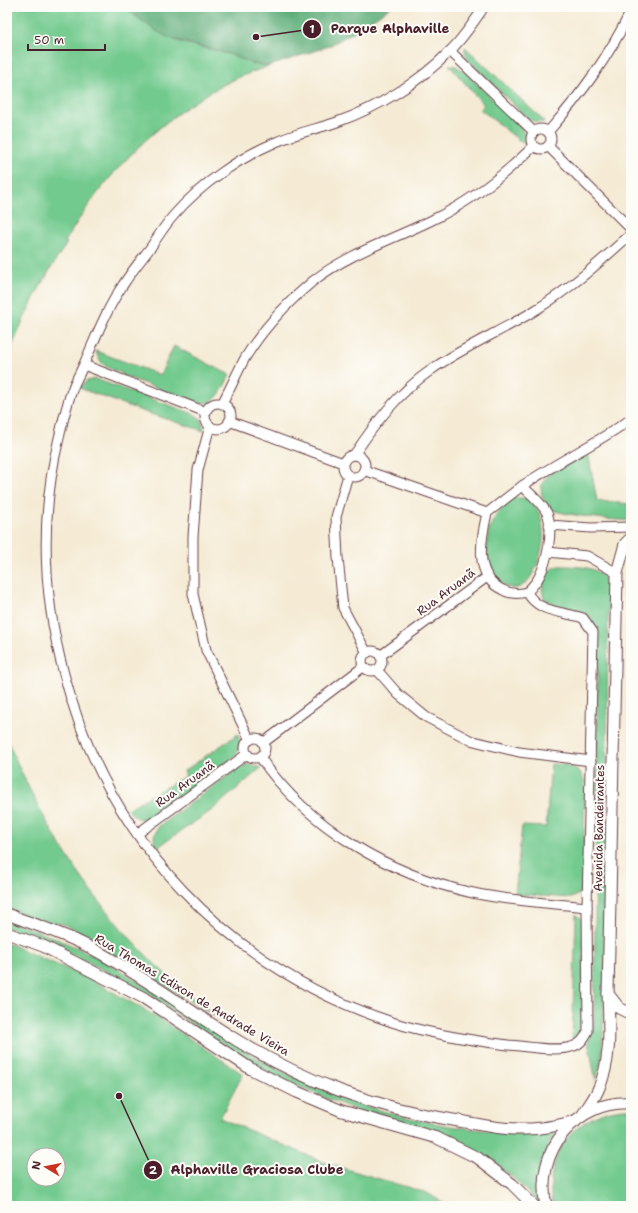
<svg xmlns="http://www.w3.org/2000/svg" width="638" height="1213" viewBox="0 0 638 1213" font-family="'Shantell Sans',sans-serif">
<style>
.green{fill:#73ca8f;stroke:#5e745d;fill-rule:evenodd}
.forest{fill:#5eae7a;stroke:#546652}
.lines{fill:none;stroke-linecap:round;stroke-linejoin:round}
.minor-casing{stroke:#643e44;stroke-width:11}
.tertiary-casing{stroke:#643e44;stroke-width:13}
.minor{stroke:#fff;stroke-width:9}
.tertiary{stroke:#fff;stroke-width:11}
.labels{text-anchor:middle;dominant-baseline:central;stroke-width:4;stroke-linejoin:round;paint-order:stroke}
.street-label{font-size:12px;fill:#4a1f2b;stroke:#fdfcf7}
.leader{fill:none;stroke:#4a1f2b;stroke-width:1.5}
.callout-dot{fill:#4a1f2b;stroke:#fdfcf7;stroke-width:1.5}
.mark-label{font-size:12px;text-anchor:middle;font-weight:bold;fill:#fff}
.callout-label{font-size:13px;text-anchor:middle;font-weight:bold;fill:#4a1f2b;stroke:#fdfcf7;stroke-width:4;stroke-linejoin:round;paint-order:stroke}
</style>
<rect width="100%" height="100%" fill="#fdfcf7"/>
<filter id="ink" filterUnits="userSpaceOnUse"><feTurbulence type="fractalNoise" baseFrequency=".025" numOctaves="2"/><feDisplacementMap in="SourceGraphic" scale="8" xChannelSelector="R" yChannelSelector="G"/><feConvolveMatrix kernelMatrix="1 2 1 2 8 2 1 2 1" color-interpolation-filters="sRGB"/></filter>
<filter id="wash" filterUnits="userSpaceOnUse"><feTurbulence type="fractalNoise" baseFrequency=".012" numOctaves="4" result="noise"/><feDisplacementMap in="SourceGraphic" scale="16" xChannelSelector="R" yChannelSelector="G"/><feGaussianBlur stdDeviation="0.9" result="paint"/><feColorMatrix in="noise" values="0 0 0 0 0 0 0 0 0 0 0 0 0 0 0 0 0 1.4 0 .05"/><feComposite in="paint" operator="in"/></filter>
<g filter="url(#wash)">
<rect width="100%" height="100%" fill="#f5ebd5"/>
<g class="green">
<path d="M15,7h109l31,23 22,11 55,14 21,9 17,2c-15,5 -30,10 -45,18 -66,34 -123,93 -160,158l2,1c-26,39 -44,73 -60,117v-342z"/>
<polygon points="465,47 545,122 535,122 527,118 469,61 465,53"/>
<polygon points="449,65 456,66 464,71 520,126 525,136 525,145 480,109 484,105"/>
<path d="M174,346l56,29c-8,15 -14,33 -34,27l-75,-27 1,-2c-13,-4 -23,-8 -26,-22l64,24z"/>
<polygon points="95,379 194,414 201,419 204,431 142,411 79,388 87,381"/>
<path d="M588,453l9,48 34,3v16c-10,2 -70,-6 -79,-10 -10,-7 -15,-22 -6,-32 8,-10 30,-18 42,-25z"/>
<path d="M513,498h13c13,7 17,23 17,37 1,18 -15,70 -42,48 -5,-4 -7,-10 -10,-16 -11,-26 0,-53 22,-69z"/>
<path d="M560,566c45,0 51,8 48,51l-3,354 -3,86 -6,24 -8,-39 6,-19 4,-386c-8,-41 -35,-19 -54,-39 -5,-14 0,-29 16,-32z"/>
<path d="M238,734l2,12 -5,10 -82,62c-11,4 -18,0 -26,-9l59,-33 -2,-5z"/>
<path d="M7,739c45,111 114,208 212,279l-107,-64 -14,-13 -35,-17 -19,-2 -37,-13z"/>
<polygon points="248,764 261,768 212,810 155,849 154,836 159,826 237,769"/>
<path d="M551,764c15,1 31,1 34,20l-2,103 -4,7 -8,4 -56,-4 7,-68 24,1z"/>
<polygon points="576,914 582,920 584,930 582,1025 578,1038 572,1043"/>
<path d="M7,920c39,14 80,30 116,52 44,27 86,59 132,85 66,38 143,64 219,72 27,3 55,9 81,2l-15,35 -2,16 2,22 -30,-29 -20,-14 -167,-64 -48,-21 -29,-16 -108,-72 -56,-29 -75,-31z"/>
<path d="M7,943l85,37 68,39 83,55 -23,44 106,45 101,30 22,13h-442zM34,1155h24v24h-24z"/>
<path d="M631,1109v97h-78c-12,-51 25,-98 78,-97z"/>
</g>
<polygon class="forest" points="124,7 391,7 352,33 329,46 270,66 253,64 232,55 169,38 155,30"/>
</g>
<g filter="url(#ink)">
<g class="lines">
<g class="minor-casing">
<g id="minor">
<path d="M484,7c-10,15 -21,31 -34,44 -30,31 -73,57 -113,71 -20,7 -41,11 -61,20 -37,16 -75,42 -102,73 -9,10 -16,21 -23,32 -10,13 -20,25 -28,38 -17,25 -27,52 -39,79 -3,7 -7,14 -10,21 -7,17 -11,36 -15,53 -19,78 -16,159 5,236 43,166 164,294 328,348 37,12 77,18 116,23 18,1 47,7 63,2 9,-2 13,-8 17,-16l-1,-124 6,-275 -10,-14c-21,-7 -45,-5 -56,-26"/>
<polyline points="450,51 534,132"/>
<circle cx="541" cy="139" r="10"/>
<path d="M548,132c34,-39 60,-74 83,-121"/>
<polyline points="548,146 631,229"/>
<polyline points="84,365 206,412"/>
<circle cx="218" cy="416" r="13"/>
<path d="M222,404c8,-15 15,-31 23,-46 17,-28 43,-56 68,-77 36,-28 81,-42 121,-62 38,-18 70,-44 100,-73"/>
<polyline points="229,421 343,463"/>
<polyline points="210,426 198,470 193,537 193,594 206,650 250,740"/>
<path d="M354,455c22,-33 44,-62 77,-85 32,-23 69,-38 103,-59 36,-22 66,-49 97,-77"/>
<circle cx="354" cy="466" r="11"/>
<polyline points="364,470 487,513"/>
<polyline points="348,475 336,517 338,558 343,608 367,653"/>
<path d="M522,486c9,8 19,16 25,27 7,17 0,49 -8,64 -3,6 -8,11 -12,15 -8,2 -17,2 -24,-2 -30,-14 -22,-51 -16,-77z"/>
<path d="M522,486c35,-24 74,-42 109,-67"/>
<polyline points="549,525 591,528 631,527"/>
<polyline points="548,552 587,556 617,573"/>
<circle cx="372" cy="661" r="10"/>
<polyline points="380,656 487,577"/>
<polyline points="377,670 398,694 426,717 470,740 519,752 591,761"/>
<circle cx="255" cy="748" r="10"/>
<polyline points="263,743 363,667"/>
<path d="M260,757c47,70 130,118 213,136 37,8 76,10 114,14"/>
<polyline points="137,834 247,754"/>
</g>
</g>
<g class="tertiary-casing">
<g id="tertiary">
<path d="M7,914c28,11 58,20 84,34 51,27 98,63 147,93 70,42 135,66 215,79 24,4 49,10 74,9 16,0 33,-4 49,-8"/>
<polyline points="7,933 43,946 144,998 251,1069 297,1092 342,1111 437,1138 478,1158 512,1184 534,1206"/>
<polyline points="608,994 619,1008 631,1014"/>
<path d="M582,1116c5,-8 12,-17 16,-26 14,-30 11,-64 10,-96l9,-421 8,-29 6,-6"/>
<path d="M546,1206c-12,-54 29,-106 85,-103"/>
</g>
</g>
<use href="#minor" class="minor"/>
<use href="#tertiary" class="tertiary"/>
</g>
</g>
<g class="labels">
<g class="street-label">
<text transform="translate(446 592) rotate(-37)">Rua Aruanã</text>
<text transform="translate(185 784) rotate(-36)">Rua Aruanã</text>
<text transform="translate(599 828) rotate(-89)">Avenida Bandeirantes</text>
<text transform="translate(192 995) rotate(31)">Rua Thomas Edixon de Andrade Vieira</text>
</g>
</g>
<path class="leader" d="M256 37L312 29M119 1096L153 1170"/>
<g class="callout-dot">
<circle cx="256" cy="37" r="4"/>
<circle cx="119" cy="1096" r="4"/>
<circle cx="312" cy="29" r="10"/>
<circle cx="153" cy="1170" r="10"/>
</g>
<g class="mark-label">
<text x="312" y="33">1</text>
<text x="153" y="1174">2</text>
</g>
<g class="callout-label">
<text x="390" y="33">Parque Alphaville</text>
<text x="257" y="1174">Alphaville Graciosa Clube</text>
</g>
<rect width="638" height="1213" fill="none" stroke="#fdfcf7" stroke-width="24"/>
<g transform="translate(46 1167) rotate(280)"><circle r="19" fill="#fdfcf7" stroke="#b5a4a5"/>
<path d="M0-3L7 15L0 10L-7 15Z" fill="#c8321e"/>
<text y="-6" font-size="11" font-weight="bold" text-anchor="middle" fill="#4a1f2b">N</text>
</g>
<path d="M28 44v6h77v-6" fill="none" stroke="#4a1f2b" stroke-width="2"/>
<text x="34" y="44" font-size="12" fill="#4a1f2b" stroke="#fdfcf7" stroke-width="3" paint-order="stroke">50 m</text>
</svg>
